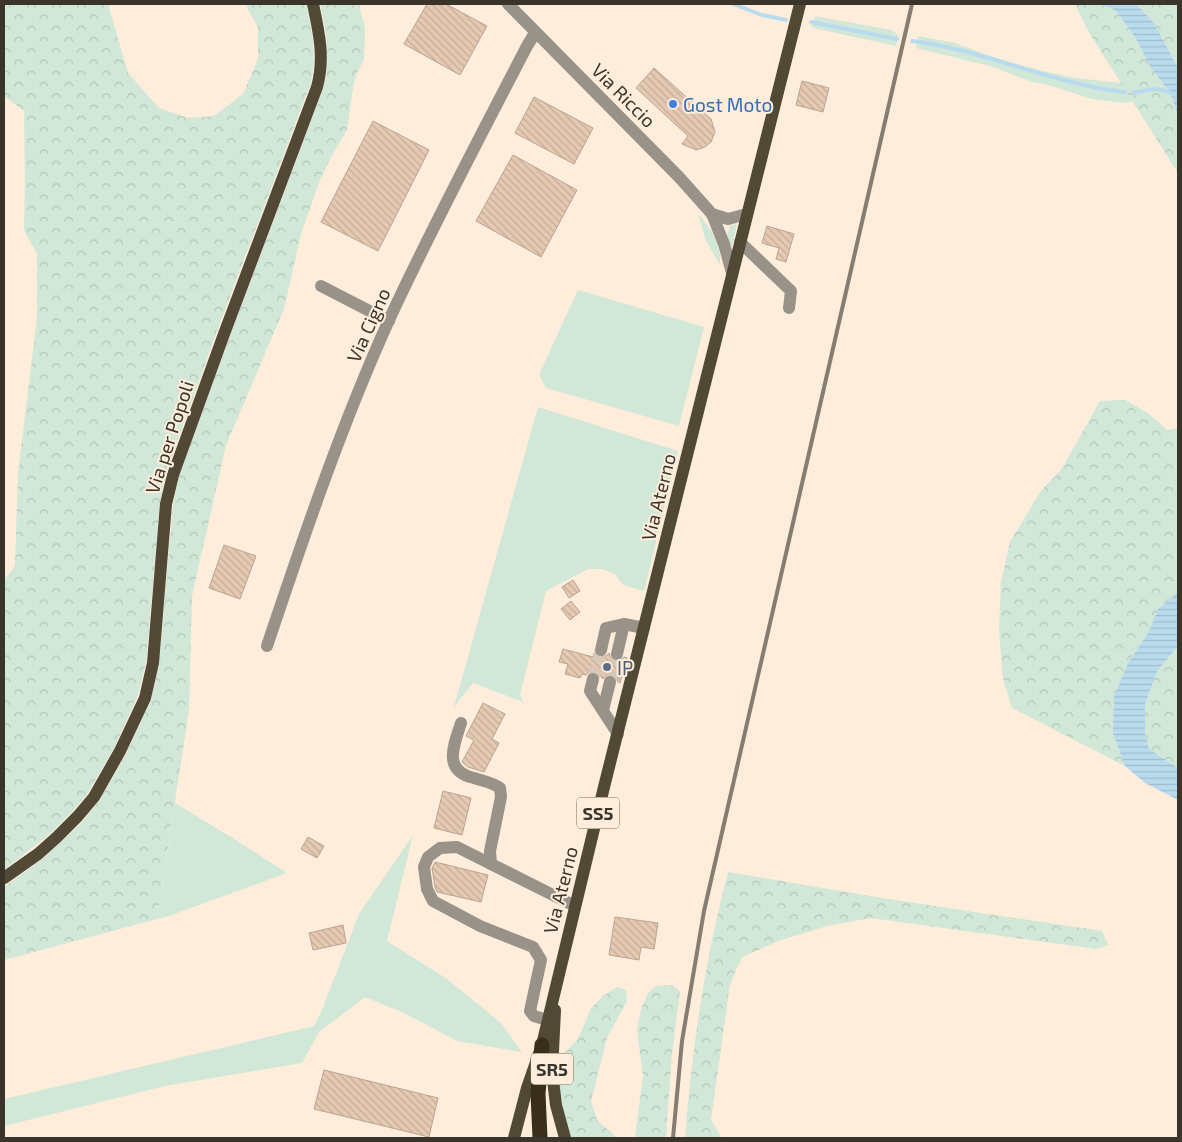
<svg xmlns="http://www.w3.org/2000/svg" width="1182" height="1142" viewBox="0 0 1182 1142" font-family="'Exo 2',sans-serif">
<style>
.grass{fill:#d1e7d7}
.forest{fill:url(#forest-crowns)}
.water{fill:url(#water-rules)}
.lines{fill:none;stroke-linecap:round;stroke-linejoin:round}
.stream{stroke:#b9dbee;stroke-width:4}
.building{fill:url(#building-back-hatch);stroke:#baa491}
.minor-tunnel{stroke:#d6c8b7;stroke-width:12;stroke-dasharray:12 6;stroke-linecap:butt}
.minor{stroke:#989288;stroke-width:12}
.major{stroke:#514836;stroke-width:12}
.highway{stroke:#392e1a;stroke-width:15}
.rail{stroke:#867c6f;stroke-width:4}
.shop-dot{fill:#3f7fe0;stroke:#fdedda;stroke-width:2}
.service-dot{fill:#5c6f8a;stroke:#fdedda;stroke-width:2}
.labels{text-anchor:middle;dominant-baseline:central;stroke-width:4;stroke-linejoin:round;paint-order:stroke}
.shield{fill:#fdedda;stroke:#756c60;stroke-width:1}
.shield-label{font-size:18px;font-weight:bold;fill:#3b342b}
.street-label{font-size:19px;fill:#3b342b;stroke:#fdedda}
.shop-label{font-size:19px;fill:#366cbe;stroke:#fdedda;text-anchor:start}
.service-label{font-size:19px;fill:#4e5e75;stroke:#fdedda;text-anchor:start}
</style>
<defs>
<pattern id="forest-crowns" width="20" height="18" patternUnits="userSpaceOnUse" patternTransform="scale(1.25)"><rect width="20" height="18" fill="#d1e7d7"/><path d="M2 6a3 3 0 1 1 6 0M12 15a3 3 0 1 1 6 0" fill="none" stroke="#b4c7b9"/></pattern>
<pattern id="water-rules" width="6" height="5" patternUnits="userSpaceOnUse" patternTransform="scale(1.25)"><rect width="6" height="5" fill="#b9dbee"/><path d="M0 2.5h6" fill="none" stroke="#a0bdcc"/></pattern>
<pattern id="building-back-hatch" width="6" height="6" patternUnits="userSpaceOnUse" patternTransform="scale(1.25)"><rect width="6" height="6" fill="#e5c9b2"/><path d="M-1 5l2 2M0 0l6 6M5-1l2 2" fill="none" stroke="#c5ad99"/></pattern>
</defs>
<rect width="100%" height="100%" fill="#fdedda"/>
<g class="grass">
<polygon points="815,16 891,30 896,33 898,36 896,46 813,28 811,25"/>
<polygon points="918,36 955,43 1001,60 1051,73 1076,78 1121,83 1133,101 1124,103 1092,99 1045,84 1032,82 990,66 916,48"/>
<path d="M698,214c14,16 23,30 22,51l-14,-24z"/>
<polygon points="737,224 731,250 726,242 730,226"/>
<polygon points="578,290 704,327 679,426 546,388 539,375"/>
<polygon points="538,407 678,451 644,591 623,585 615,574 602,569 588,569 546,591 520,695 523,702 473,683 454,707"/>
<polygon points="175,803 234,839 287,873 166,917 157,919"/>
<polygon points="413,835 387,941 447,979 501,1023 522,1052 457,1041 404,1013 365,997 319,1032 302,1063 165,1086 4,1126 4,1099 314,1026 322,1010 359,914"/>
</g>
<g class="forest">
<path d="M4,4h104l20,69 31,35 29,10 26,-2 29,-22 15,-35v-32l-13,-23h61c6,28 12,53 4,81l-93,246 -51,142 -6,30 -14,159 -8,33 -24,53 -26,45 -15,18 -22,22 -47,37v-290l11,-14 3,-93 19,-155v-64l-13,-24 1,-49 -1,-70 -20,-15z"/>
<path d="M320,4h39l6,25 -1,30 -8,16 -3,13 -6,42 -16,27 -11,23 -19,54 -17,75 -58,136 -34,151 -3,114 -32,209 -153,41v-73l38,-28 18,-16 23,-22 16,-20 27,-47 25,-54 8,-36 14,-159 6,-29 51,-140 93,-247c8,-29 4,-56 -3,-85z"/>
<polygon points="1075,4 1100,4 1115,10 1135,37 1151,68 1171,94 1178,116 1178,173 1088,31"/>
<polygon points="1136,4 1178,4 1178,68 1154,23"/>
<polygon points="1126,400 1149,414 1167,430 1178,428 1178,592 1158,609 1148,633 1128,663 1113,733 1125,766 1012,708 1003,679 999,630 1001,582 1010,542 1041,491 1061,470 1100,401"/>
<polygon points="1178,646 1178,768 1149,749 1145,735 1145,704 1156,671"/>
<path d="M728,872l154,26 220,33 6,14 -12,4 -225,-31 -44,8 -46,14 -39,17 -12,27 -19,136 11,18h-37c7,-90 20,-179 43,-266z"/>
<polygon points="672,985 680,992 672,1054 666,1138 635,1138 643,1076 637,1030 641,1009 648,993 656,986"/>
<polygon points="617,987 626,990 627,1001 607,1038 591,1101 597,1120 617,1138 570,1138 558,1087 557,1061 578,1039 591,1008 603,996"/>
</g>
<g class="water">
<polygon points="1100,4 1136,4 1154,23 1178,68 1178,116 1171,94 1151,68 1135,37 1115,10"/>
<polygon points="1178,592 1178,646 1157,671 1145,704 1145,735 1149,749 1178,768 1178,800 1145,783 1125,766 1113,733 1114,697 1128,663 1148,633 1158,609"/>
</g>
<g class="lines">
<g class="stream">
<polyline points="733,4 762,15 786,20"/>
<polyline points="811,22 897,39"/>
<path d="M912,41c72,9 140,43 213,51"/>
<polyline points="1133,93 1153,89 1163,90 1178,96"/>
</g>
</g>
<g class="building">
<polygon points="427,4 446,4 487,26 460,75 404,44"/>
<polygon points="654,68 711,119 715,132 711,142 705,147 696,150 682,144 688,136 636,88"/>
<polygon points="802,81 829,88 823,112 796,105"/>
<polygon points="534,97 593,128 574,164 515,133"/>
<polygon points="373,121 429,150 378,251 321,222"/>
<polygon points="513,155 577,190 541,257 476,221"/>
<polygon points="767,226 794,234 786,262 776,259 779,248 762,243"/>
<polygon points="224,545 256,556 240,599 209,588"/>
<polygon points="573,580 580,591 569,598 562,587"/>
<polygon points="571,601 580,612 570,620 561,609"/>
<polygon points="563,649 593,657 594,653 600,658 604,658 609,653 611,660 616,662 620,662 624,657 627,658 620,683 618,682 616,677 612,674 607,674 603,679 599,674 594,671 590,671 586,675 582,674 580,678 565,674 568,664 559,662"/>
<polygon points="483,703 505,714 492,739 499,743 484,772 468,767 462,762 474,740 466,736"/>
<polygon points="443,791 471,798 462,835 434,828"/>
<polygon points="308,837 324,846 317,858 301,849"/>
<polygon points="435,862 488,875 481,902 437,892 435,887 432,868"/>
<polygon points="615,917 658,923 654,949 641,947 639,960 609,955"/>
<polygon points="343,925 346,943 313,950 309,933"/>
<polygon points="324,1070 438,1098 429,1137 314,1109"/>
</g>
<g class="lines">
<g class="minor-tunnel">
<polyline points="593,679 601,650"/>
<polyline points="610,682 617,654"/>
</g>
<g class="minor">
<polyline points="508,4 679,177 712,214 724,244 732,273"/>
<polyline points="712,214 728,219 747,214"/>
<polyline points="740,242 791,291 789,308"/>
<polyline points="321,286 389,321"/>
<path d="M267,646c37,-110 74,-220 122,-326 43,-93 91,-183 138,-274l8,-13"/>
<polyline points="601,650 606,628 624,624 644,628"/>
<polyline points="617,654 624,624"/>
<polyline points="593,679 590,691 618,734"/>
<polyline points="603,710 610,682"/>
<path d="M461,723c-7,22 -19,48 13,55 9,3 18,4 26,10l1,9 -11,54 1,13"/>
<polyline points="547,1020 534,1016 530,1011 541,960 533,947 480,926 433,901 427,889 424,867 428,857 440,848 457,847 575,906"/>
</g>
<g class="major">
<path d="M4,878l34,-24 18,-16 22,-22 16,-19 26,-46 25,-53 8,-35 13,-159 7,-29 51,-141 93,-247c8,-29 2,-55 -4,-83"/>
<polyline points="555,1010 552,1072 556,1105 565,1138"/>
<polyline points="514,1138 527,1088 542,1045 604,787 800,4"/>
</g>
<polyline class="highway" points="540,1138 538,1094 542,1045"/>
<polyline class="rail" points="673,1138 682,1041 704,911 912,4"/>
</g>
<circle class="shop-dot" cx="673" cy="104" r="5"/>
<circle class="service-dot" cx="607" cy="667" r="5"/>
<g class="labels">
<g class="shield">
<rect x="577" y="797.5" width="42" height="31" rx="4"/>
<rect x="531" y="1053.5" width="42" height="31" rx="4"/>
</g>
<g class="shield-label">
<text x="598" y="813">SS5</text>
<text x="552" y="1069">SR5</text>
</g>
<g class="street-label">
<text transform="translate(624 95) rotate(45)">Via Riccio</text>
<text transform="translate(368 325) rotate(-66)">Via Cigno</text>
<text transform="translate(169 437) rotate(-72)">Via per Popoli</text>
<text transform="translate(658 497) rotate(-76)">Via Aterno</text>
<text transform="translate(560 890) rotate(-76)">Via Aterno</text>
</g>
<g class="shop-label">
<text x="683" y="104">Gost Moto</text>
</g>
<g class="service-label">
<text x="617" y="667">IP</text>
</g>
</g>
<rect width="1182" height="1142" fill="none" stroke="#3b342b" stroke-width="10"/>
</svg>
